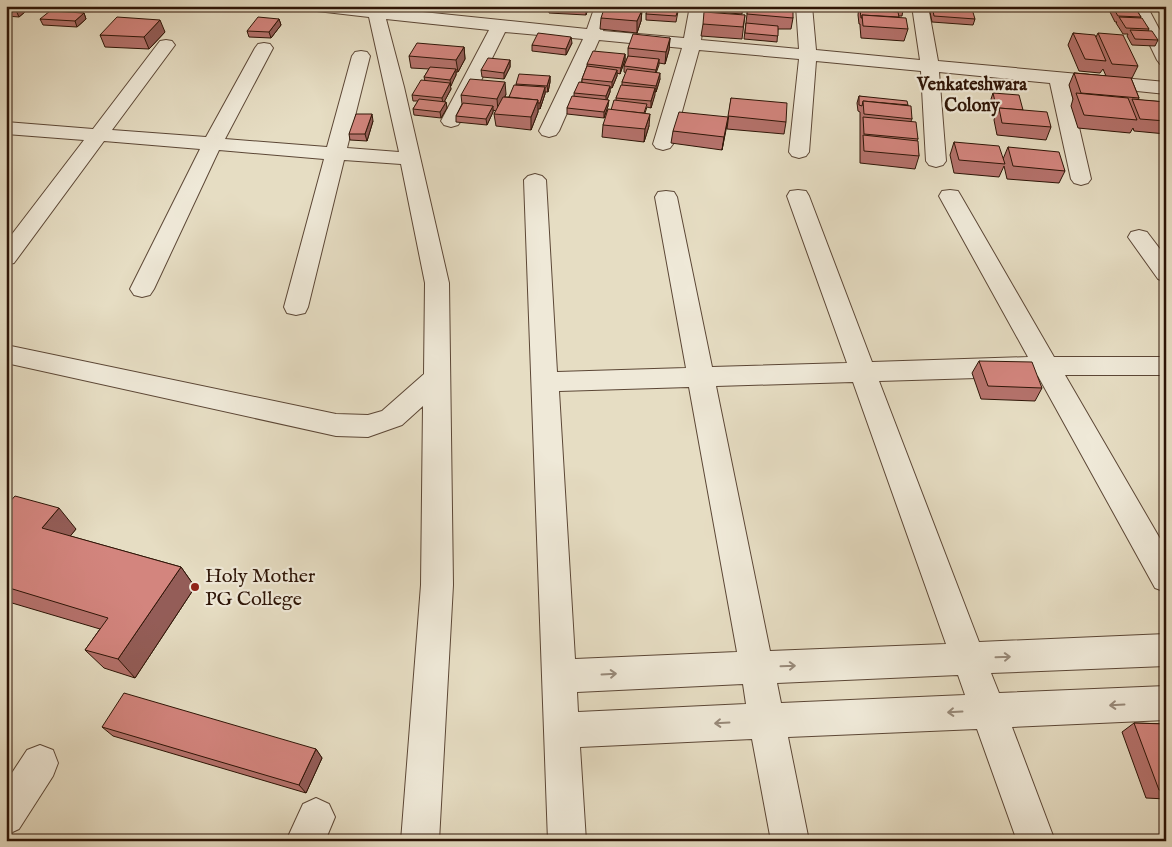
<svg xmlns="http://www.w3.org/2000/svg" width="1172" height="847" viewBox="0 0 1172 847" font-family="'IM FELL English',serif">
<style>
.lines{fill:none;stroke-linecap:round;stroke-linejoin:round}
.street-casing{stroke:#5c4736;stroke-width:2}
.street{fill:#efe9d8;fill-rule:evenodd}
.wall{fill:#b5726c;stroke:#2e1507}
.shaded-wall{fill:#945d58;stroke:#2e1507}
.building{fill:#d3857e;stroke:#2e1507}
.oneway{stroke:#988a7a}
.poi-dot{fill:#8f2418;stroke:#efe9d8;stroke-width:2}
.labels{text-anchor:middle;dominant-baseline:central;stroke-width:4.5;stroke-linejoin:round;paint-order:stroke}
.far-neighbourhood-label{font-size:18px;font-weight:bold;fill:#2e1507;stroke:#efe9d8}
.poi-label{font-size:20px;fill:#2e1507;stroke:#efe9d8;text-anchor:start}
</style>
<rect width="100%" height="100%" fill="#e6ddc3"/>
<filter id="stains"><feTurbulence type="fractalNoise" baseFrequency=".004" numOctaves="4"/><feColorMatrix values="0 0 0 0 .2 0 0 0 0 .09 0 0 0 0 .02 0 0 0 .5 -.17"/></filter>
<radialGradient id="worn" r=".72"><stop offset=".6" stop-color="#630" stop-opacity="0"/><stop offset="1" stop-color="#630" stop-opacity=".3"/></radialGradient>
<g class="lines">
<g class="street-casing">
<g id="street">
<polygon points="309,6 383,6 384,8 587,29 595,6 611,6 603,31 684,38 690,6 706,6 701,40 799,49 796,6 812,6 816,50 920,60 912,6 928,6 938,61 1166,82 1166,94 1069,84 1091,179 1088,183 1081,185 1074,183 1071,179 1050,83 939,72 946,161 943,165 936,167 929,165 926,161 921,71 816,61 809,152 806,156 799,158 792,156 789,152 799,59 699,50 673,144 670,148 663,150 656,148 653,144 682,48 599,40 559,131 556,135 549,137 542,135 539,131 583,39 505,32 461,121 458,125 451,127 444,125 441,121 489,30 386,19 404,87 449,283 453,585 439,841 401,841 421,585 423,406 402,425 368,437 336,436 6,363 6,345 336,414 368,415 382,411 424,374 425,283 401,164 344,160 308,307 305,313 296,315 287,313 284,307 324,159 219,150 154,289 150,295 142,297 134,295 130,289 200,149 104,141 14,263 6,265 6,242 84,140 6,134 6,122 93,129 160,41 166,40 172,41 175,45 112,130 206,137 255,48 258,44 264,43 270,44 273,48 225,139 327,147 352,56 355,52 361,51 367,52 370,56 347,148 399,152 369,17 317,11 311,9"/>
<polygon points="1131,6 1147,6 1166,42 1166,65 1160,64 1157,60"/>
<path d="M535,174l7,2 4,4 11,192 129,-4 -31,-171 3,-5 8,-1 8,1 3,5 35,170 135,-4 -60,-167 3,-5 8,-1 8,1 3,5 63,166 156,-5 -89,-161 3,-5 8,-1 8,1 3,5 93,161h112v18h-101l101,174v43l-11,-4 -117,-212 -159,5 100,261 187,-8v32l-175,7 8,20 167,-7v34l-154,7 43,114h-38l-40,-112 -189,8 21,104h-38l-19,-102 -172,8 6,94h-38l-24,-661 4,-4zM853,382l93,262 -176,7 -54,-265zM689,387l48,265 -162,7 -16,-268zM958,675l7,20 -184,8 -4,-20zM743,684l3,20 -168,8 -1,-20z"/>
<polygon points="1139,230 1147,232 1166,257 1166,282 1158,279 1128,237 1131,232"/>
<polygon points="40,745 53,750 58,763 53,776 19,829 6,835 6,782 27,750"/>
<polygon points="316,798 329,804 335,817 325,841 286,841 303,804"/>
</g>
</g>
<use href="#street" class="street"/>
</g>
<g class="wall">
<polygon points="6,6 32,6 19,17 6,16"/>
<polygon points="549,6 589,6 586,15 549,13"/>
<polygon points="647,6 679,6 676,22 646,20 646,14 648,8 647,8"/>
<polygon points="701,6 743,6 742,14 701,11"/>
<polygon points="748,6 788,6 793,18 791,29 778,29 777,42 744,39"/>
<polygon points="859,6 903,6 903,10 902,16 898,16 908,29 904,41 861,38 860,26 860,24 859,24 858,15"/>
<polygon points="932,6 975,19 973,25 932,22 930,12"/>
<polygon points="1111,6 1134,6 1141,17 1140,18 1149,29 1148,31 1158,40 1155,46 1132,45 1127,36 1128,34 1123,34 1116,23 1117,22 1115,22 1109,10"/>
<polygon points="642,10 641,21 637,33 600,29 601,18"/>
<polygon points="84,13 86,19 77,27 43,25 40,19"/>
<polygon points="745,15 742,39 701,36 703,24"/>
<polygon points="279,19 281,25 271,38 249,37 247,31"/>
<polygon points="165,32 149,49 105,47 100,35"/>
<polygon points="1073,33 1096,37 1098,33 1138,66 1132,78 1131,78 1139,98 1138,100 1166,102 1166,134 1134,131 1133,128 1130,133 1078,128 1071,106 1073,99 1069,85 1074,73 1106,76 1103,69 1100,73 1079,71 1068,45"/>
<polygon points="670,38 669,50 665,64 659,63 656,72 660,79 656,92 655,92 651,108 647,107 645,113 649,126 644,142 602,137 603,125 616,101 616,98 622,85 622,82 626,73 624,72 624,66 628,56 628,48"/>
<polygon points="572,43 566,55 532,51 532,45"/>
<polygon points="464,47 465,59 458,72 456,72 456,75 450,86 451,89 444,102 446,102 447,108 441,118 414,115 413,109 418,101 413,101 412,95 425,81 424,77 429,69 411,68 409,56"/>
<polygon points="625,54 625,60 620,74 617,73 617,76 612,88 610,88 610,92 607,100 608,106 604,118 567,114 567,108 574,96 574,93 582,82 582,79 587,66 587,64"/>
<polygon points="510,60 510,67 504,79 482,77 481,70"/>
<polygon points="550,76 550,82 548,92 545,92 545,94 540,109 538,109 538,112 531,130 496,126 494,114 496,111 493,110 493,112 487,125 456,122 456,116 462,104 461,95 506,94 505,97 509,97 516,85 516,84"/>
<polygon points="993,93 1051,127 1046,140 997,135 994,120 995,116 991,99"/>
<polygon points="859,96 908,105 912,119 911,121 918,139 917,141 919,156 915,169 860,163 860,112 858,111 857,103"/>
<polygon points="731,98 786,122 784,134 727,129"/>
<polygon points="728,117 722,150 671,143 673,131"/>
<polygon points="373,121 367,141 350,140 349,134"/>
<polygon points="954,142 1003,159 1008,147 1065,171 1059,183 1007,179 1004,166 999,177 954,173 950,155"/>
<polygon points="979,361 1042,388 1035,401 981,399 972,373"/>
<polygon points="6,506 76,529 70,536 181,567 195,587 135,678 104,668 85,650 100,629 12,603 6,609"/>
<polygon points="1134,723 1166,724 1166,799 1146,798 1122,732"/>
<polygon points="102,727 316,749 322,758 306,793 113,736"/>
</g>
<g class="shaded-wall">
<polygon points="14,6 32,6 19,17"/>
<polygon points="586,6 589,6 586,15"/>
<polygon points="642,10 641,21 637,33 637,21"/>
<polygon points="84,13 86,19 77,27 75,21"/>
<polygon points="279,19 281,25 271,38 269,32"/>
<polygon points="160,20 165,32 149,49 144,37"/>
<polygon points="571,37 572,43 566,55 566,49"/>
<polygon points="670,38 669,50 665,64 666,52"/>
<polygon points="464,47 465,59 458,72 456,60"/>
<polygon points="625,54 625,60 620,74 621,68"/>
<polygon points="659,59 659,65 655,76 656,70"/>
<polygon points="510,60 510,67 504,79 504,73"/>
<polygon points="456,69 456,75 451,86 450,80"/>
<polygon points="617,70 617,76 612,88 612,82"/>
<polygon points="660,73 660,79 656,92 656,86"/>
<polygon points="550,76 550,82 548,92 547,86"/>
<polygon points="505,82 506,94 498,111 497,99"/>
<polygon points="450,83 451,89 443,104 442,98"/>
<polygon points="610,86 610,92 606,102 606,96"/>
<polygon points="545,87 545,94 540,109 540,103"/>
<polygon points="655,88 655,95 651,108 651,101"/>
<polygon points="538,100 538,112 531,130 531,117"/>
<polygon points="609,100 608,106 604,118 604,112"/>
<polygon points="446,102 447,108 441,118 440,112"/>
<polygon points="493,106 493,112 487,125 486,119"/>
<polygon points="372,114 373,121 367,141 365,134"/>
<polygon points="650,114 649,126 644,142 645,129"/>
<polygon points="728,117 726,130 722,150 724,137"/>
<polygon points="59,508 76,529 60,549 42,528"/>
<polygon points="181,567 195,587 135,678 118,659"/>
<polygon points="6,597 12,603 6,609"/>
<polygon points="316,749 322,758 306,793 299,785"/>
</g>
<g class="building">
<polygon points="605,6 642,10 637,21 601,18"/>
<polygon points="649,6 679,6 676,16 646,14"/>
<polygon points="748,6 793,7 793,18 747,14"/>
<polygon points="860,6 903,6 903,10 861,7"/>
<polygon points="932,6 972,9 975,19 934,16"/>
<polygon points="1112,6 1134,6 1141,17 1118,16"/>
<polygon points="860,9 898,12 899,17 862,15 862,18 861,18"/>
<polygon points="50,11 84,13 75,21 40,19"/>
<polygon points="704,12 745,15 743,27 703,24"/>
<polygon points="862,15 906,18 908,29 863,26"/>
<polygon points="117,17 160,20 144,37 100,35"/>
<polygon points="258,17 279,19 269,32 247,31"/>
<polygon points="1119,17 1142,18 1149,29 1126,28"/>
<polygon points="746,23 778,26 778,36 745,33"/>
<polygon points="1130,30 1152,31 1158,40 1135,39"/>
<polygon points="538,33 571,37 566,49 532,45"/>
<polygon points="1073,33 1095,35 1106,61 1085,59"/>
<polygon points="1098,33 1123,35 1138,66 1112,64"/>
<polygon points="633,34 670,38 666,52 628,48"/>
<polygon points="417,43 464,47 456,60 409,56"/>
<polygon points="593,51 625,54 621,68 587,64"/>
<polygon points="628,56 659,59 656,70 624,66"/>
<polygon points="488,58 510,60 504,73 481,70"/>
<polygon points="587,66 617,70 612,82 582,79"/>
<polygon points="430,67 456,69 450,80 424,77"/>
<polygon points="627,69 660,73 656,86 622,82"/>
<polygon points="1074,73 1131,78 1139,98 1081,93"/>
<polygon points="519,74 550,76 547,86 516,84"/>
<polygon points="470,79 505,82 497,99 461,95"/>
<polygon points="421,80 450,83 442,98 412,95"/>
<polygon points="579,82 610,86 606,96 574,93"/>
<polygon points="514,85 545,87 540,103 538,103 538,100 509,97"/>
<polygon points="621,85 655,88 651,101 616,98"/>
<polygon points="993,93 1019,95 1023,110 999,108 997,110"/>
<polygon points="1076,93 1128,98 1137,120 1084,115"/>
<polygon points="572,96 609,100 604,112 567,108"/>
<polygon points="859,96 907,101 908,105 863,101 862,106 859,105"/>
<polygon points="503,97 538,100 531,117 494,114"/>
<polygon points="731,98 787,103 786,122 728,116"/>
<polygon points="419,99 446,102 440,112 413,109"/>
<polygon points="1132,99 1166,102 1166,121 1140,119"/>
<polygon points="614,100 647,104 644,113 611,110"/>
<polygon points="863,101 911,106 912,119 864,114"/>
<polygon points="463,103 493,106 486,119 456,116"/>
<polygon points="999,108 1047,112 1051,127 1002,123"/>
<polygon points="608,109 650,114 645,129 603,125"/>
<polygon points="679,112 728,117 724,137 673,131"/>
<polygon points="356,114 372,114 365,134 349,134"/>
<polygon points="863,117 916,122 918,139 864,134"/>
<polygon points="863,135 918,141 919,156 864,151"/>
<polygon points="954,142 999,146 1005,164 959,160"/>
<polygon points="1008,147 1059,152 1065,171 1013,166"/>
<polygon points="979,361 1032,362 1042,388 988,386"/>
<polygon points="15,496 59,508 42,528 181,567 118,659 85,650 108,618 6,587 6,506"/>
<polygon points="124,693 316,749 299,785 102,727"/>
<polygon points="1134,723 1166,724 1166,790 1159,790"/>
</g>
<defs><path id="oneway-shaft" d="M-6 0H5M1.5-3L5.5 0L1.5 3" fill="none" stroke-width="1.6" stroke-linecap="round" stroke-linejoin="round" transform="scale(1.25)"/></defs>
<g class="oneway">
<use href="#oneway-shaft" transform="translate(1003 657) rotate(-2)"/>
<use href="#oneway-shaft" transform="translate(788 666) rotate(-2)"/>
<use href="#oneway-shaft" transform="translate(609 674) rotate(-3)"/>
<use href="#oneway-shaft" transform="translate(1117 705) rotate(177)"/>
<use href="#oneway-shaft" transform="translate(955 712) rotate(177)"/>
<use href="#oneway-shaft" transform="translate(722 723) rotate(177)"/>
</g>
<circle class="poi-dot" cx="195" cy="587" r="5"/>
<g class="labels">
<g class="far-neighbourhood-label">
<text x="972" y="85">Venkateshwara<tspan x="972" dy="21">Colony</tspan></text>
</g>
<g class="poi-label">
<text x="205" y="576">Holy Mother<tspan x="205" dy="23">PG College</tspan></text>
</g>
</g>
<rect width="1172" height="847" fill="none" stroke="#e6ddc3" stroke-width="25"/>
<rect x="8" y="8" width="1157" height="832" fill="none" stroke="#2e1507" stroke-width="2.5"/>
<rect x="12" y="12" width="1147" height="822" fill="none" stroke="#2e1507"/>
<rect width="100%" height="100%" filter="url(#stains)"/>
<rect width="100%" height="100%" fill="url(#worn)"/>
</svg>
